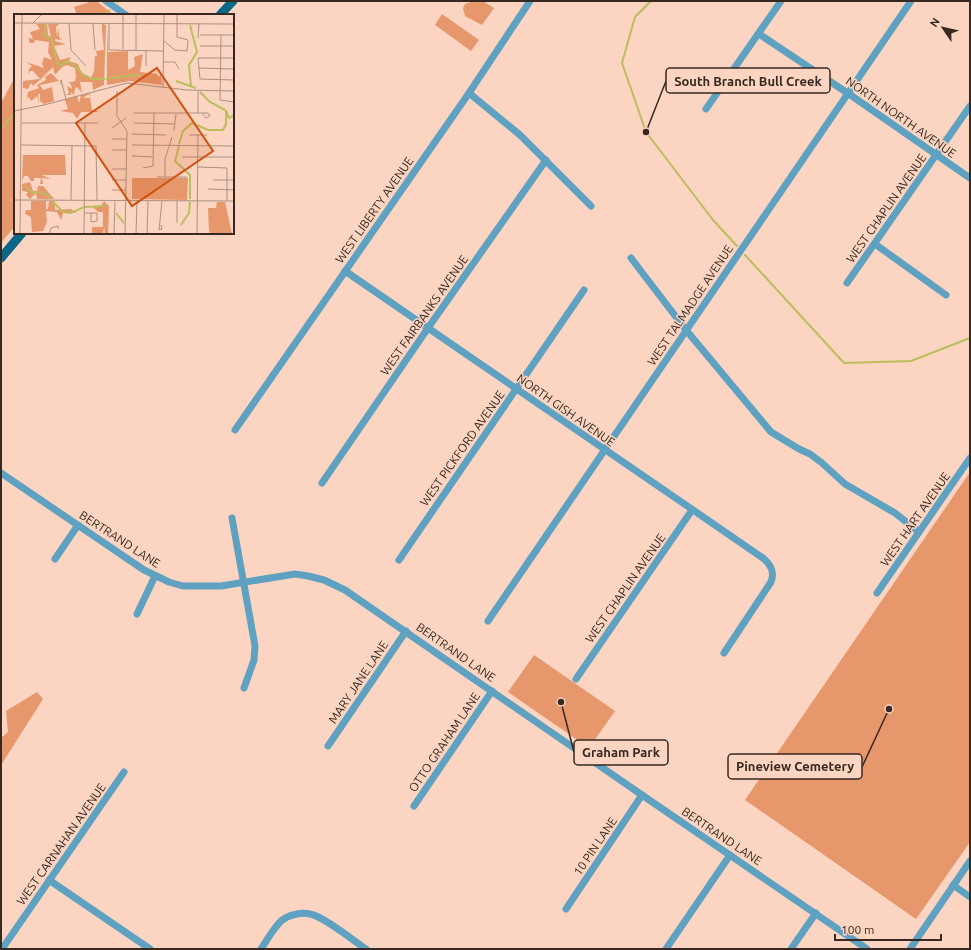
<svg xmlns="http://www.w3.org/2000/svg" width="971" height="950" viewBox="0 0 971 950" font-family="Ubuntu,sans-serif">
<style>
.green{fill:#e6976b}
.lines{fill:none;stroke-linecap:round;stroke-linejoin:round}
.stream{stroke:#bcbd5d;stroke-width:2}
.minor{stroke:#5fa1c0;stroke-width:7}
.major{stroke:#0b6787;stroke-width:9}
.labels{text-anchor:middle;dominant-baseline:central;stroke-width:3;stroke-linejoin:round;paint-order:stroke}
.street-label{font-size:12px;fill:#372921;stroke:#fbd5c1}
.inset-river{fill:none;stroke:#bcbd5d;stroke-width:2}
.inset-road{fill:none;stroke:#ad9081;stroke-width:1}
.view{fill:#cd520f;fill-opacity:0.15;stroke:#cd520f;stroke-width:2}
.inset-edge{fill:none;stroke:#372921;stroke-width:2}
.leader{fill:none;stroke:#372921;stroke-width:1.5}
.callout-dot{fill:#372921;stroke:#fbd5c1;stroke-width:1.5}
.callout{fill:#fbd5c1;stroke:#372921;stroke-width:1.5}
.callout-label{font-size:13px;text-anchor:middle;font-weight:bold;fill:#372921}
</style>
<rect width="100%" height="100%" fill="#fbd5c1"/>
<g class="green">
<polygon points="93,1 96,1 114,15 77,15 74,7"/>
<polygon points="474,1 483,1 494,8 482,25 465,16 463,8 465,4"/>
<polygon points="442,14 479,40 471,51 435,25"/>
<polygon points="15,77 15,226 1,243 1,103"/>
<polygon points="970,472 970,842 916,919 745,800"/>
<polygon points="534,655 615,711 589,748 508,692"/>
<polygon points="37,692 43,699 1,765 1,738 8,732 6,711"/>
</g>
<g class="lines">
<g class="stream">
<polyline points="651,1 635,17 622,63 646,132 713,220 737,246"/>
<polyline points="118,2 119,1"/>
<polyline points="105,15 109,10"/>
<polyline points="1,129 15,113"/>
<polyline points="745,255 844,363 911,361 970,338"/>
</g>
<g class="minor">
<polyline points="106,1 126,15"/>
<polyline points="759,34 849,94 970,178"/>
<polyline points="469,93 520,135 591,206"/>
<polyline points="706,109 781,1"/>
<polyline points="875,244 946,295"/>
<polyline points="631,258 686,330 771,432 799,449 810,454 822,463 845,484 895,513 919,532"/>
<path d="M345,271l418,287c8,7 12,14 8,24l-47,71"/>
<polyline points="847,283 970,106"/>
<polyline points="235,430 469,93 530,1"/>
<polyline points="1,473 144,570 169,582 183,586 221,586 295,574 308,576 324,580 345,590 642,795 867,949"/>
<polyline points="322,483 428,328 546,160"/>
<polyline points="232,518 255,646 254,660 244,688"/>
<polyline points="55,559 78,525"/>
<polyline points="399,560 584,290"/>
<polyline points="877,593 970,458"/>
<polyline points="137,614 155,576"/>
<polyline points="488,621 911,1"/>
<polyline points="576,679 692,510"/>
<polyline points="328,746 406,631"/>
<polyline points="414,806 492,691"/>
<polyline points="49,880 150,949"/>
<polyline points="953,885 970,897"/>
<polyline points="566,909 642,795"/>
<polyline points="2,949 124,772"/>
<path d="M261,949c6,-9 12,-20 20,-28 7,-6 20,-9 29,-7 13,2 44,27 56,35"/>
<polyline points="666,949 730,855"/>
<polyline points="791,949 816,913"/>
<polyline points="910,949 970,861"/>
</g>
<g class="major">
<polyline points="220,15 233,1"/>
<polyline points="1,258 22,233"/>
</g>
</g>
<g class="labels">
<g class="street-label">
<text transform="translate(901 117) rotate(35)">NORTH NORTH AVENUE</text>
<text transform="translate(886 208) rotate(-55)">WEST CHAPLIN AVENUE</text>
<text transform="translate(374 210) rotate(-55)">WEST LIBERTY AVENUE</text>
<text transform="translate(690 305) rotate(-56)">WEST TALMADGE AVENUE</text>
<text transform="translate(424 315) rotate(-55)">WEST FAIRBANKS AVENUE</text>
<text transform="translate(566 410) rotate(35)">NORTH GISH AVENUE</text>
<text transform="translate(462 448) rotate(-55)">WEST PICKFORD AVENUE</text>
<text transform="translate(915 519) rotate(-55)">WEST HART AVENUE</text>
<text transform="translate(120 539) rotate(33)">BERTRAND LANE</text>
<text transform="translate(625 588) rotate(-55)">WEST CHAPLIN AVENUE</text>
<text transform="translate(456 652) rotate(35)">BERTRAND LANE</text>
<text transform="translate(358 682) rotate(-56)">MARY JANE LANE</text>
<text transform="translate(444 742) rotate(-56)">OTTO GRAHAM LANE</text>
<text transform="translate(722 836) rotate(34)">BERTRAND LANE</text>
<text transform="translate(61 844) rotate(-55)">WEST CARNAHAN AVENUE</text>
<text transform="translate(595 846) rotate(-56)">10 PIN LANE</text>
</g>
</g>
<g transform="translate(14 14)">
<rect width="220" height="220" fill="#fbd5c1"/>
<path d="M22,10h11l1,11 3,2 -3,-13h11l-3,3 1,10 2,-9v9l3,3 -7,-1v2l11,3 -12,2 6,14 11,-3 -2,4 9,3 3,8 10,6 3,-7 1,-15h2l-1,-5 8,-1 -2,-20v-6l4,1 -2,60 -11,5 -1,-8h-12l2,11 -5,-6 -2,2 -1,6 -3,-3v3h-5l3,-2 -2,-7 5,3 -1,-5 -3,-1 7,-2 1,-5 -1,-8 -8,-3 -5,2 -7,8 -2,-8 -12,12 -8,7 -2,-3 -3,6 -5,-1v-7l17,-2 -7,-8h-3l-2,4 1,-6 3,-3 -6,-4 18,6 -2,-4 2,-7 8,3 -4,-8 1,-10 -14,-2 -1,3h-4l-2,-5 5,1 -3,-7 10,-3zM93,12l1,26 20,-1v19l7,-4 -1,-9 9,-3 -3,18 17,2 2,3 2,-2 1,10 -32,-4 -23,4zM37,59l8,8 -19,4 3,5 9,-3 2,14 -10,3 -4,-3v-7h-2l1,11 -2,-9 -6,5 -3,-5 -2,5 2,-9 11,-4 -2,-3 9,-5 -1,-3zM76,79v4l-1,-3 -6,4h7l2,12 8,2h-19l-4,7 -4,-6 -13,-2 8,-2 -3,-9 12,-4 2,7 2,-8zM9,141h42l1,20h-24l9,4 -9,-1 1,6h-3l1,-6h-7v3h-3l-3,-5h-4l-2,6zM118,164h56l-1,22 -55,-1zM16,168l3,9h4l1,-5h5l11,13h-17l-1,-6 -6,6 -4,-4 2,-3 -6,-1v-7zM17,187h15v8h2l1,-8h6v9l16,-1 5,4h-13l-2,7 -4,-8 -11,-1 1,11 -4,9 -11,1 -1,-15 -6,-3 1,-4h5zM90,187l5,5 -1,28h-3l-1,-7 -1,7h-11v-7h11v-15h-5l-6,-6h9zM203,188h8l7,32h-21l-2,-3 -1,-23h8z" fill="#e6976b"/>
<path class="inset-river" d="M31,10v12l7,4 5,23 3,2 8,-4 9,6 6,8 10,4h12M176,11l7,27 -8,13 2,21M112,62l14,-1M92,65l19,-3M162,67l20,7M186,78l10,10 15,8M212,97l3,7 5,-3M165,130l4,-13 9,-8 16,7h15l3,-6v-14M165,132l-4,15 15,14v24M11,172l8,7 7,-1 7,3 3,4M38,187l11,11 8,1 13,-6M71,193l20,-1M102,199l8,10M167,211l8,-12 1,-11"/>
<path class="inset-road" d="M0,9l220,1M19,9l9,-9M55,9l2,27 15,16M79,10l2,26M95,10v26l55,1M186,21h34M207,21l-1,65 14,2M184,24l1,-14M150,27l11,9 12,1 1,-11 -11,-3v-23M186,32h34M109,35v-35M122,36v-36M220,44h-36l2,21 34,1M150,48h11l4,7M132,52v-16M184,54l36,1M47,70v-4l5,19M149,73l1,-73M103,77v25l10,15 -2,103M184,77v22M0,97l30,-6 83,-22 60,7 47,1M120,99h74l2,3 -4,2 -4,-5M8,109h76M120,109l41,1M98,114l14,-10M160,116l2,-16M118,120l34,1M175,121h18M98,125h15M7,131l75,1 1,54M118,131l102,1M98,136h15M118,142l21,1M168,143h52M184,153l29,1v33M129,154l10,-2 1,-53M98,155h14M143,163h30M151,163v-18l7,-22M98,166h14M199,166h21M194,175l26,1M98,176h14M0,186l220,1M57,186l1,-55M71,199h12v8l-6,1v-9M163,209v-22M147,211l1,4 -3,1 3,-29M6,220l2,-220M35,220l2,-6 7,-2v3M70,220l1,-111M100,220l1,-33M122,220l1,-33M133,220l1,-33M183,220l1,-99"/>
<path class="view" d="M143,54l56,83 -81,55 -56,-83z"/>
<rect width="220" height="220" class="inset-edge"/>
</g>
<path class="leader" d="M646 132L666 81M561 702L574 752M889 709L862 767"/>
<g class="callout-dot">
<circle cx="646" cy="132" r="4"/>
<circle cx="561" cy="702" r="4"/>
<circle cx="889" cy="709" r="4"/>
</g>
<g class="callout">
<rect x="666" y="68" width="164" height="25" rx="4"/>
<rect x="574" y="740" width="94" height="25" rx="4"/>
<rect x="728" y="754" width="134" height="25" rx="4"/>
</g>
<g class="callout-label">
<text x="748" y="86">South Branch Bull Creek</text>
<text x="621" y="757">Graham Park</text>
<text x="795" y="771">Pineview Cemetery</text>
</g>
<rect width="971" height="950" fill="none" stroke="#372921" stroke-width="4"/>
<g transform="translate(943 28) rotate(304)" stroke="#fbd5c1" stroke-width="3" paint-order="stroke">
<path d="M0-3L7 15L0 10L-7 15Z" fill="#372921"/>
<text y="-6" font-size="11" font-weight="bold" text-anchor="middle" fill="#372921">N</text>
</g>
<path d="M835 934v6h106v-6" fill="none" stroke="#372921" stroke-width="2"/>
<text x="841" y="934" font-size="12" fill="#372921" stroke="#fbd5c1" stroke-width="3" paint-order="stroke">100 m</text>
</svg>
